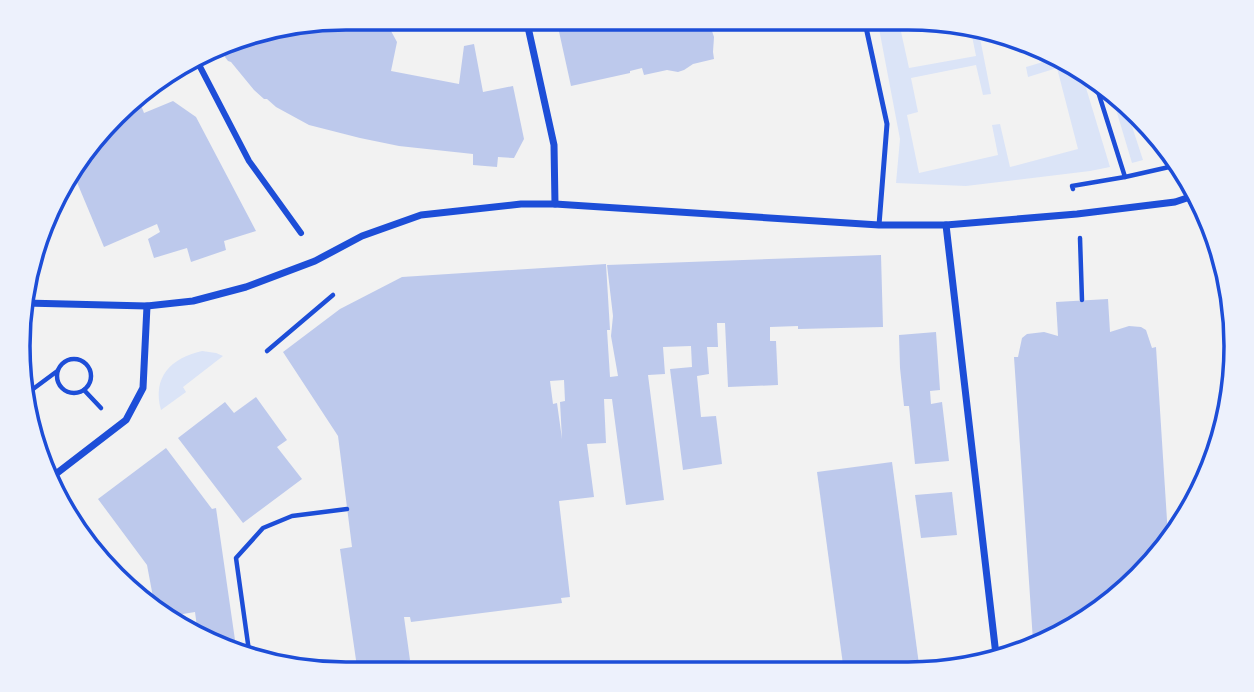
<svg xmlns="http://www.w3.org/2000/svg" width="1254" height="692" viewBox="0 0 1254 692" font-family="Karla,sans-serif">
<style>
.green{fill:#dbe4f7}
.building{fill:#bdc9ec;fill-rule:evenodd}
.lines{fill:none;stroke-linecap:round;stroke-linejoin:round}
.path{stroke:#1d4ed8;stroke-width:4.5}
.service{stroke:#1d4ed8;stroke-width:5}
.pedestrian{stroke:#1d4ed8;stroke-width:6}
.minor{stroke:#1d4ed8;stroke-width:7}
.rim{fill:none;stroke:#1d4ed8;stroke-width:3.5}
</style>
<rect width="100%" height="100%" fill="#f2f2f2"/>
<g class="green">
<path d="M877,18h21l11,50 67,-12 -5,-25 8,2 12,61 -8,1 -7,-30 -65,13 7,34 -11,3 12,58 79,-18 -6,-30 8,-1 10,43 68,-18 -21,-81 -29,9 -2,-10c20,-5 36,-15 54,1l30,99 -20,4 -124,15 -70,-3 4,-44z"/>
<polygon points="1112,96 1126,108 1143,160 1132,163"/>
<path d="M202,351l14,2 7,3 -40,31 3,5 -25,18c-9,-33 10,-52 41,-59z"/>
</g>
<g class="building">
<polygon points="346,18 418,18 391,31 397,42 391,71 459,84 464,46 474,44 483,92 513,86 524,139 514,158 498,157 497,167 473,165 473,154 399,146 360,138 309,125 276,107 267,99 264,99 254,90 231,62 228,61 225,57 226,52 221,45 241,35"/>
<polygon points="556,18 705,18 712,31 714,37 713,52 714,59 693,64 684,70 678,72 667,70 644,75 642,68 630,71 630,73 571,86"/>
<polygon points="137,95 144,113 173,101 196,117 256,231 224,241 226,250 191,262 187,248 154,258 148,239 160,232 157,224 104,247 71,168 73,163"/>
<path d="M881,255l2,72 -85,2v-3l-28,1v14h6l2,44 -50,2 -3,-64h-8l1,24h-11l2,27 -12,2 4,41 15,-1 6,48 -39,6 -13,-101 22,-2 -1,-21 -28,1 2,27 -17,1 16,125 -38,5 -14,-106h-8l2,44 -19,1 7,53 -35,4 11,96 -9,1 1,5 -151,19 -1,-5h-6l6,43 -53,7 -17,-118 12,-2 -14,-111 -55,-84 57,-43 62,-32 204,-13 4,66h-3l3,47 8,-1 -7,-40 2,-20 -6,-51zM564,380l1,21 -5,1 2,37 -5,-36 -4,1 -3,-23z"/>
<polygon points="1108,299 1110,332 1129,326 1141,327 1146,330 1152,348 1156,347 1168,536 1090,619 1033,641 1014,357 1018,357 1022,338 1027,334 1044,332 1058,336 1056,302"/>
<polygon points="936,332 940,390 930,391 931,404 942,402 949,461 915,464 909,406 904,406 900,368 899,335"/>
<polygon points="256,397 287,440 277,447 302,479 243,523 178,438 225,402 234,413"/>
<polygon points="166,448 212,509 216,508 236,647 198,635 195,612 165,617 158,611 153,597 147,565 98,499"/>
<polygon points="892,462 920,672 844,672 817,472"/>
<polygon points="952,492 957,535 921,538 915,495"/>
</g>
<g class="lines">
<g class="path">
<polyline points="1125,177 1178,165"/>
<polyline points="1073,189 1072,186 1125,177 1095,82"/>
<polyline points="1080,238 1082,300"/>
<polyline points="267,351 333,295"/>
<circle cx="74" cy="376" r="17"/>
<polyline points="84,390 101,408"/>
<polyline points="25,395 56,372"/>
<polyline points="249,651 236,558 263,528 292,516 347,509"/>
</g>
<polyline class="service" points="864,18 887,124 879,225"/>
<polyline class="pedestrian" points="196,59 249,161 301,233"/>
<g class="minor">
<polyline points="526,18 554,145 555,204"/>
<polyline points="946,225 996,655"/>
<polyline points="25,303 147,306 193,301 246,287 315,261 362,236 421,215 521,204 555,204 879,225 946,225 1077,214 1175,202 1193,196"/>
<polyline points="48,480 126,420 143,388 147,306"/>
</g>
</g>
<path d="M0 0H1254V692H0ZM346 30H908A316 316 0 0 1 1224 346V346A316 316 0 0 1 908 662H346A316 316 0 0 1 30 346V346A316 316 0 0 1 346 30Z" fill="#edf1fc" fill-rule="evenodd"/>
<path class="rim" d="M346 30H908A316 316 0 0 1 1224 346V346A316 316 0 0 1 908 662H346A316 316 0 0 1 30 346V346A316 316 0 0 1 346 30Z"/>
</svg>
